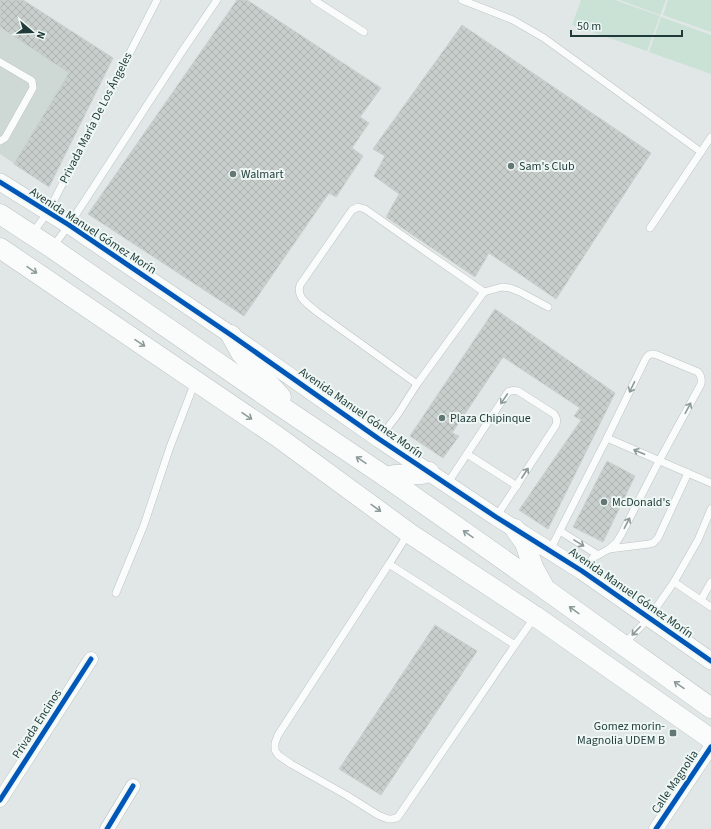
<svg xmlns="http://www.w3.org/2000/svg" width="711" height="829" viewBox="0 0 711 829" font-family="'Source Sans 3',sans-serif">
<style>
.built{fill:#ced9d6}
.pitch{fill:#c9e2d5}
.building{fill:url(#building-cross-hatch);stroke:#cad0cf}
.lines{fill:none;stroke-linecap:round;stroke-linejoin:round}
.service-casing{stroke:#bec4c3;stroke-width:8}
.minor-casing{stroke:#bec4c3;stroke-width:15}
.tertiary-casing{stroke:#bec4c3;stroke-width:18}
.secondary-casing{stroke:#bcc5c3;stroke-width:21}
.service{stroke:#fafbfb;stroke-width:7}
.minor{stroke:#fafbfb;stroke-width:14}
.tertiary{stroke:#fafbfb;stroke-width:17}
.secondary{stroke:#fafbfb;stroke-width:20}
.cycleway-casing{stroke:#eef7f4;stroke-width:8}
.cycleway{stroke:#0057b8;stroke-width:5}
.oneway{stroke:#8c9a9a}
.poi-dot{fill:#637775;stroke:#eef7f4;stroke-width:1.5}
.labels{text-anchor:middle;dominant-baseline:central;stroke-width:4;stroke-linejoin:round;paint-order:stroke}
.street-label{font-size:12px;fill:#1f3a38;stroke:#eef7f4}
.poi-label{font-size:12px;fill:#1f3a38;stroke:#eef7f4;text-anchor:start}
</style>
<defs>
<pattern id="building-cross-hatch" width="8" height="8" patternUnits="userSpaceOnUse"><rect width="8" height="8" fill="#c8cecc"/><path d="M0 0l8 8M0 8l8-8" fill="none" stroke="#abb2b0"/></pattern>
</defs>
<rect width="100%" height="100%" fill="#e1e7e6"/>
<polygon class="built" points="0,0 23,0 113,58 49,187 0,154"/>
<g class="pitch">
<polygon points="581,0 615,0 660,16 647,51 572,25"/>
<polygon points="620,0 666,0 660,15"/>
<polygon points="668,0 711,0 711,32 663,15"/>
<polygon points="661,17 711,35 711,74 649,52"/>
</g>
<g class="building">
<polygon points="0,0 23,0 113,58 49,187 14,164 69,73 0,27"/>
<polygon points="237,0 247,0 381,88 360,117 369,123 352,148 363,156 336,197 329,193 244,316 88,214"/>
<polygon points="462,25 651,153 556,299 489,253 475,277 386,217 399,194 374,176 385,156 373,149"/>
<polygon points="495,309 615,393 548,529 519,510 581,420 574,416 580,408 503,357 452,433 459,436 443,458 410,436"/>
<polygon points="607,461 635,476 603,542 573,527"/>
<polygon points="435,625 477,651 381,795 339,769"/>
</g>
<g class="lines">
<g class="service-casing">
<g id="service">
<polyline points="314,0 364,32"/>
<polyline points="462,0 513,20 544,38 701,152"/>
<polyline points="0,62 29,79 32,81 33,88 5,138 0,141"/>
<polyline points="650,228 711,137"/>
<polyline points="32,234 48,212 157,0"/>
<polyline points="52,248 69,225 181,53 217,0"/>
<path d="M417,384l-100,-72c-9,-8 -21,-14 -17,-27l52,-75 6,-3 7,2 54,38 65,45"/>
<polyline points="379,439 398,414 417,384 484,292 502,287 510,288 520,292 548,307"/>
<polyline points="467,454 517,486"/>
<path d="M447,484l61,-92c4,-2 6,-2 10,-1l36,23c3,4 3,6 2,11l-60,92"/>
<polyline points="560,531 598,555"/>
<polyline points="609,549 649,544 653,543 658,538 688,473"/>
<polyline points="550,550 607,438 711,483"/>
<polyline points="389,564 408,534"/>
<path d="M582,571l11,-13 16,-9 7,-6 5,-8 38,-74 42,-77c1,-6 0,-9 -3,-12l-41,-17c-5,-2 -8,-1 -11,3l-39,80"/>
<polyline points="674,582 711,607"/>
<polyline points="116,593 144,525 170,447 195,382"/>
<polyline points="701,600 711,582"/>
<polyline points="624,644 649,618 674,582 698,540 711,509"/>
<polyline points="515,645 389,564 278,735 275,743 275,750 278,755 291,764 346,795 378,815 388,819 392,819 396,818 398,817 515,645 534,618"/>
</g>
</g>
<g class="minor-casing">
<g id="minor">
<polyline points="0,800 91,659"/>
<polyline points="107,829 133,786"/>
<polyline points="656,829 711,747"/>
</g>
</g>
<g class="tertiary-casing">
<polyline id="tertiary" points="0,182 69,225 231,335 379,439 496,517 582,571 711,661"/>
</g>
<g class="secondary-casing">
<g id="secondary">
<polyline points="0,214 52,248 276,403 386,477 545,589 711,708"/>
<polyline points="0,248 278,437 409,533 535,616 711,739"/>
<polyline points="231,335 241,353 281,397"/>
<polyline points="386,477 395,475 422,474 429,472"/>
<polyline points="515,529 525,543 533,567 543,585"/>
</g>
</g>
<use href="#service" class="service"/>
<use href="#minor" class="minor"/>
<use href="#tertiary" class="tertiary"/>
<use href="#secondary" class="secondary"/>
<g class="cycleway-casing">
<g id="cycleway">
<polyline points="0,182 69,225 231,335 379,439 496,517 582,571 711,661"/>
<polyline points="0,800 91,659"/>
<polyline points="107,829 133,786"/>
<polyline points="656,829 711,747"/>
</g>
</g>
<use href="#cycleway" class="cycleway"/>
</g>
<defs><path id="oneway-shaft" d="M-6 0H5M1.5-3L5.5 0L1.5 3" fill="none" stroke-width="1.6" stroke-linecap="round" stroke-linejoin="round"/></defs>
<g class="oneway">
<use href="#oneway-shaft" transform="translate(32 270) rotate(34)"/>
<use href="#oneway-shaft" transform="translate(140 343) rotate(34)"/>
<use href="#oneway-shaft" transform="translate(632 387) rotate(116)"/>
<use href="#oneway-shaft" transform="translate(504 399) rotate(124)"/>
<use href="#oneway-shaft" transform="translate(688 408) rotate(-62)"/>
<use href="#oneway-shaft" transform="translate(247 416) rotate(34)"/>
<use href="#oneway-shaft" transform="translate(639 452) rotate(-157)"/>
<use href="#oneway-shaft" transform="translate(361 460) rotate(-146)"/>
<use href="#oneway-shaft" transform="translate(525 473) rotate(-57)"/>
<use href="#oneway-shaft" transform="translate(376 508) rotate(36)"/>
<use href="#oneway-shaft" transform="translate(627 523) rotate(-63)"/>
<use href="#oneway-shaft" transform="translate(468 534) rotate(-145)"/>
<use href="#oneway-shaft" transform="translate(579 543) rotate(32)"/>
<use href="#oneway-shaft" transform="translate(574 610) rotate(-144)"/>
<use href="#oneway-shaft" transform="translate(636 631) rotate(134)"/>
<use href="#oneway-shaft" transform="translate(679 685) rotate(-145)"/>
</g>
<g class="poi-dot">
<circle cx="511" cy="166" r="4"/>
<circle cx="233" cy="174" r="4"/>
<circle cx="442" cy="418" r="4"/>
<circle cx="604" cy="502" r="4"/>
<rect x="669" y="729" width="8" height="8" rx="2"/>
</g>
<g class="labels">
<g class="street-label">
<text transform="translate(96 118) rotate(-63)">Privada María De Los Ángeles</text>
<text transform="translate(93 231) rotate(33)">Avenida Manuel Gómez Morín</text>
<text transform="translate(361 413) rotate(35)">Avenida Manuel Gómez Morín</text>
<text transform="translate(631 593) rotate(35)">Avenida Manuel Gómez Morín</text>
<text transform="translate(37 724) rotate(-57)">Privada Encinos</text>
<text transform="translate(675 782) rotate(-56)">Calle Magnolia</text>
</g>
<g class="poi-label">
<text x="519" y="166">Sam's Club</text>
<text x="241" y="174">Walmart</text>
<text x="450" y="418">Plaza Chipinque</text>
<text x="612" y="502">McDonald's</text>
<text x="665" y="726" text-anchor="end">Gomez morin-<tspan x="665" dy="14">Magnolia UDEM B</tspan></text>
</g>
</g>
<g transform="translate(32 32) rotate(109)" stroke="#eef7f4" stroke-width="3" paint-order="stroke">
<path d="M0-3L7 15L0 10L-7 15Z" fill="#1f3a38"/>
<text y="-6" font-size="11" font-weight="bold" text-anchor="middle" fill="#1f3a38">N</text>
</g>
<path d="M571 30v6h111v-6" fill="none" stroke="#1f3a38" stroke-width="2"/>
<text x="577" y="30" font-size="12" fill="#1f3a38" stroke="#eef7f4" stroke-width="3" paint-order="stroke">50 m</text>
</svg>
